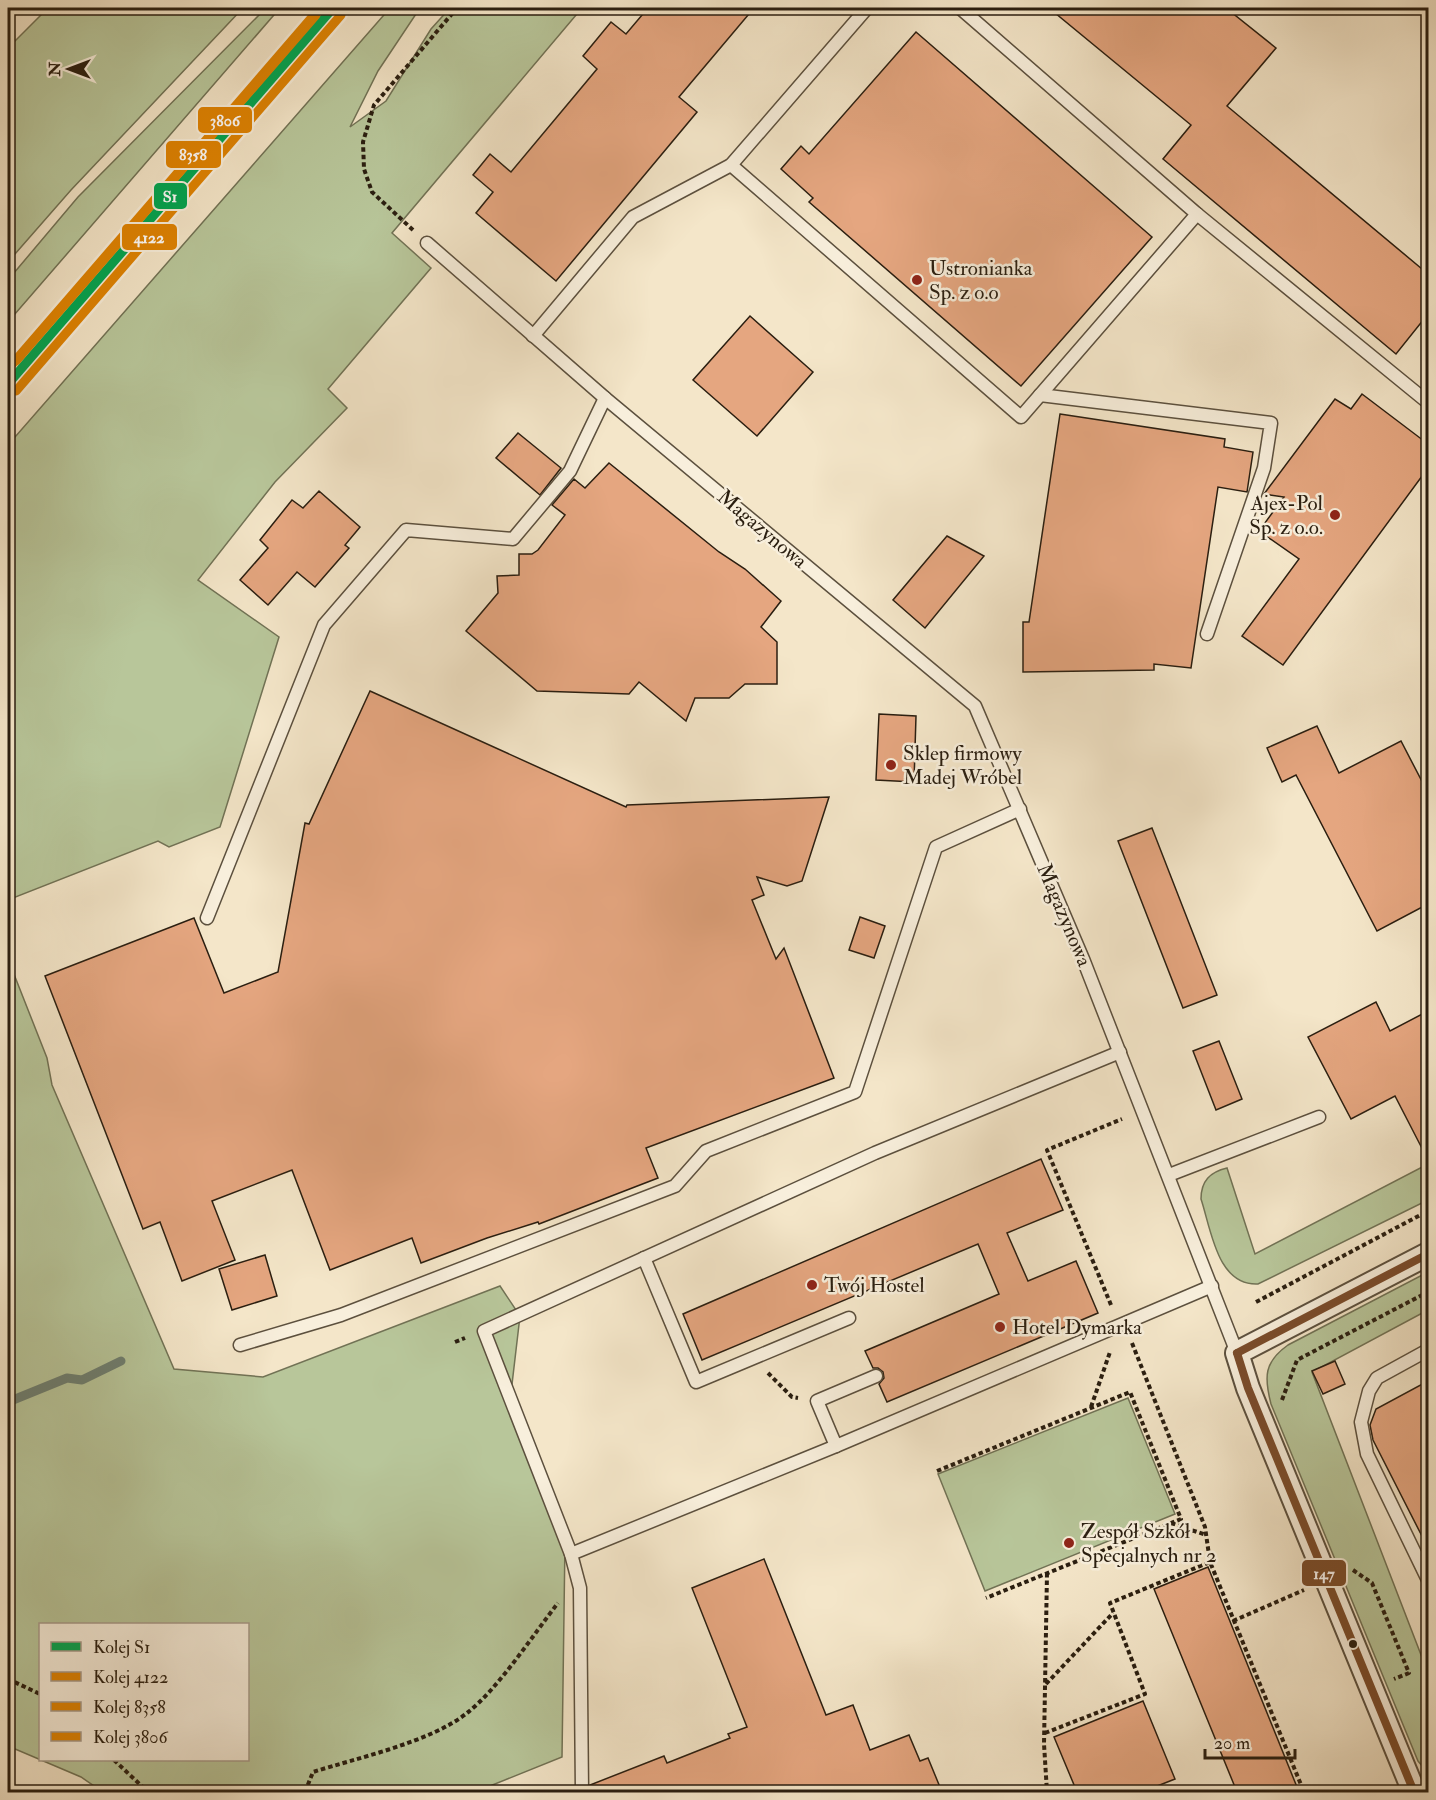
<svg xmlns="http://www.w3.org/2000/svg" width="1436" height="1800" viewBox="0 0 1436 1800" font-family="'IM FELL Double Pica',serif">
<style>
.green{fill:#b8c69a;stroke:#717255;stroke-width:1.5;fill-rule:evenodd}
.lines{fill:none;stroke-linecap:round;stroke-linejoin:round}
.stream{stroke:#6e7f71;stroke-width:9}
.building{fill:#e5a680;stroke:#2a1e10;stroke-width:1.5}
.lane-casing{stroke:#5c503e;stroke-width:15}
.street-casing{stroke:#5c503e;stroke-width:26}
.path{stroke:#2a1e10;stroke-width:4;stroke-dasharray:4.5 3;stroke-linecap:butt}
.lane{stroke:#f8efdc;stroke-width:12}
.street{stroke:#f8efdc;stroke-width:22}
.bus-1-casing{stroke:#f8efdc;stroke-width:12}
.bus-1{stroke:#7a4b2a;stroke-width:8}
.rail-1-casing{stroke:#f8efdc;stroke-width:14}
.rail-2-casing{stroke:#f8efdc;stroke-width:14}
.rail-3-casing{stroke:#f8efdc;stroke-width:14}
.rail-4-casing{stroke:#f8efdc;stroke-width:14}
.rail-1{stroke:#00a651;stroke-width:9}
.rail-2{stroke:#df8302;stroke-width:9}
.rail-3{stroke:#df8302;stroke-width:9}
.rail-4{stroke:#df8302;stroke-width:9}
.poi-dot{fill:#8f2418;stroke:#f8efdc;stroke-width:2}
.bus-dot{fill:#2a1e10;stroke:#f8efdc;stroke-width:2}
.labels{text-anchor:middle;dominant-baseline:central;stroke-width:5;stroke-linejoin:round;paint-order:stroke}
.poi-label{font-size:21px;fill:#2a1e10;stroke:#f8efdc;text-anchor:start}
.street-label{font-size:21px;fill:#2a1e10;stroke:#f8efdc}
.line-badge{stroke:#f8efdc;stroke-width:2}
.badge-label{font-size:16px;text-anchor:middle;font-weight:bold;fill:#fff}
</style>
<rect width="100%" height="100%" fill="#f4e6c9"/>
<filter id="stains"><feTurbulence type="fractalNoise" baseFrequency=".00333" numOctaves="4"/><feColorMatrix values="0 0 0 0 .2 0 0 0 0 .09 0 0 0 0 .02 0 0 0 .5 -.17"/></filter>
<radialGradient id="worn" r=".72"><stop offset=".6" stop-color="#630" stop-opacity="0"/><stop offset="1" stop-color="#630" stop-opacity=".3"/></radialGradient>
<g class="green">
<polygon points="48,8 243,8 71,190 8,262 8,48"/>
<polygon points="266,8 280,8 8,322 8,280 78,197"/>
<polygon points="390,8 420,8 378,71 350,127 386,101 431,29 450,8 582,8 392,233 431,268 328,389 347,408 275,482 198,580 279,637 220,827 169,847 158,841 8,900 8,445"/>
<path d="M8,959l39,99 5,27 122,284 89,8 237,-91 20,30 -11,94 56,131 -3,216 -87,35h-372l-22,-15 -73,-31zM40,1624h208v136h-208z"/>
<path d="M1428,1164v36l-170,84c-41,2 -47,-55 -57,-85 0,-18 9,-27 26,-31l28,86z"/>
<path d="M1428,1272v38l-116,62 116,301v100l-10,-12 -147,-357c-7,-27 -7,-42 17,-59z"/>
<polygon points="1128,1398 1175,1514 985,1591 938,1474"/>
</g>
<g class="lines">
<polyline class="stream" points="8,1402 67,1378 82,1380 121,1361"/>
</g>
<g class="building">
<polygon points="648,8 754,8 679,97 697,112 556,281 476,213 493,192 473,175 490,154 511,172 597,69 583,56 611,22 626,34"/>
<polygon points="1049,8 1226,8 1276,48 1227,106 1428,274 1428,314 1396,354 1163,159 1191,125"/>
<polygon points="916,32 1152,237 1021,386 809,202 813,198 781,169 801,146 809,154"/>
<polygon points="750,316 813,372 757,436 693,380"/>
<polygon points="1362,394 1428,444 1428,468 1283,665 1242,636 1299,559 1259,531 1284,497 1264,494 1335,399 1351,409"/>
<polygon points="1060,414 1225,439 1224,447 1253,452 1247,492 1218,487 1191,668 1154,664 1154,670 1023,672 1023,622 1029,622"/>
<polygon points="518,433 561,468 540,495 496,458"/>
<polygon points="609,463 719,552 745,569 781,601 761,627 777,642 777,684 745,684 729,698 695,698 686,721 639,682 629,694 537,691 466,631 498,593 497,576 519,575 519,554 532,554 538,550 565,515 552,505 574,479 585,488"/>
<polygon points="319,491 360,527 345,545 349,548 315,587 297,572 268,605 240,580 268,548 260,540 292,500 303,508"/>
<polygon points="947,536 984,556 925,628 893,600"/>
<polygon points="370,691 626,807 627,805 829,797 802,881 787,886 757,877 764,895 752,900 776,959 784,948 834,1078 646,1148 658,1178 539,1224 538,1222 487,1238 421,1263 412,1238 330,1270 292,1170 212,1201 235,1260 182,1281 160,1222 143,1229 45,976 194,918 224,993 278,972 305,823 309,824"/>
<polygon points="879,714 916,716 914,782 876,780"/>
<polygon points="1317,726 1339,773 1401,741 1428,793 1428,904 1377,931 1296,775 1282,782 1267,748"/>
<polygon points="1152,828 1217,995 1183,1008 1118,841"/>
<polygon points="860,917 885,926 874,958 849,950"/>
<polygon points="1376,1002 1390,1031 1428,1011 1428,1160 1395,1096 1351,1119 1308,1037"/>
<polygon points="1219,1041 1242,1099 1216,1110 1193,1051"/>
<polygon points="1041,1159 1063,1210 1007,1233 1028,1281 1076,1261 1098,1313 887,1402 879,1384 884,1378 883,1372 878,1368 873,1368 865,1351 999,1294 978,1244 702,1360 683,1314"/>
<polygon points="265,1255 277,1296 232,1310 219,1269"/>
<polygon points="1335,1361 1345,1384 1323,1394 1312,1371"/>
<polygon points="1428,1381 1428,1548 1373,1440 1370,1425 1376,1409"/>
<polygon points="764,1559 826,1715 853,1705 870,1750 909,1735 920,1761 928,1758 942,1792 590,1792 590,1785 664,1756 667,1763 730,1738 728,1734 747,1727 692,1588"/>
<polygon points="1208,1567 1299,1792 1237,1792 1154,1589"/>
<polygon points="1143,1701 1175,1779 1142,1792 1077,1792 1054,1737"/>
</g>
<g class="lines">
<g class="lane-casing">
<g id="lane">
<polyline points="1428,8 1428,9"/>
<polyline points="731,165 1021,417 1197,214 960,8"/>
<polyline points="1197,214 1425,400 1428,395"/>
<polyline points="427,243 605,398 975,706 1083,959 1237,1353"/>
<polyline points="533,336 633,217 731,165 867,8"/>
<polyline points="1040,395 1271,423 1264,468 1207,634"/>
<polyline points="207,918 324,625 406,530 513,539 570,471 605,398"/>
<polyline points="1169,1175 1319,1117"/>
<polyline points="644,1258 696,1382 849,1318"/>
<polyline points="240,1345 341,1315 675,1186 706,1151 855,1092 936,847 1020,809"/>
<polyline points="1428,1350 1377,1378 1369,1391 1361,1422 1367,1454 1428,1580"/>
<polyline points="836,1446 817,1401 876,1376"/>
<polyline points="571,1554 484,1331 875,1153 1120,1052"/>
<polyline points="582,1792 580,1588 571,1554 836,1446 1212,1286"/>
</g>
</g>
<g class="street-casing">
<polyline id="street" points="1414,1792 1248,1388 1237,1353 1428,1254"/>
</g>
<g class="path">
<polyline points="413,230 372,192 364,169 363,142 374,105 457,8"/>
<polyline points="1256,1302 1428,1211"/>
<polyline points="1111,1305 1047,1150 1122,1119"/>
<polyline points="455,1342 465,1338"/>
<polyline points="1132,1343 1205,1527 1210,1562"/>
<polyline points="768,1373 792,1397 798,1398"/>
<polyline points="1282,1400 1297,1360 1428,1292"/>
<polyline points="1091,1407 1110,1352"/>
<polyline points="937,1471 1130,1392 1181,1519 986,1598"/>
<polyline points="1171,1523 1206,1535"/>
<polyline points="1353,1570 1372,1583 1409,1673 1394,1679"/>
<polyline points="1047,1573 1044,1744 1047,1792"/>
<polyline points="1233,1621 1304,1590"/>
<polyline points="8,1679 40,1694"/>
<polyline points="1046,1684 1113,1613"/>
<polyline points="1045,1733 1145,1694 1110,1603 1210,1562 1304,1792"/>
<polyline points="114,1760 148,1792"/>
<path d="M305,1792l8,-20c44,-14 118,-30 154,-59 31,-24 66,-78 91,-110"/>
</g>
<use href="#lane" class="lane"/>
<use href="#street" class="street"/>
<g class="bus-1-casing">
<g id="bus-1">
<polyline points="1237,1353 1248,1388 1414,1792"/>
<polyline points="1237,1353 1428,1254"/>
</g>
</g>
<use href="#bus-1" class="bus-1"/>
<g class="rail-1-casing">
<polyline id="rail-1" points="8,384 333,8"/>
</g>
<g class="rail-2-casing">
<polyline id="rail-2" points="16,391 341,15"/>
</g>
<g class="rail-3-casing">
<polyline id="rail-3" points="8,369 320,8"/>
</g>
<g class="rail-4-casing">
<polyline id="rail-4" points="16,361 316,15"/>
</g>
<use href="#rail-1" class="rail-1"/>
<use href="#rail-2" class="rail-2"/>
<use href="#rail-3" class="rail-3"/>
<use href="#rail-4" class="rail-4"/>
</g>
<g class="poi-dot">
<circle cx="917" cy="280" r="6"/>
<circle cx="1335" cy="515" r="6"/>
<circle cx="891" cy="765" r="6"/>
<circle cx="812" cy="1285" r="6"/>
<circle cx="1000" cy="1327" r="6"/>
<circle cx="1069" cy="1543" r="6"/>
</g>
<circle class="bus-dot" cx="1353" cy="1644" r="5"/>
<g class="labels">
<g class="poi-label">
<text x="929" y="268">Ustronianka<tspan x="929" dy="24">Sp. z o.o</tspan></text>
<text x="1323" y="503" text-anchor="end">Ajex-Pol<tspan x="1323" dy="24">Sp. z o.o.</tspan></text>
<text x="903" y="753">Sklep firmowy<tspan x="903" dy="24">Madej Wróbel</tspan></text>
<text x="824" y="1285">Twój Hostel</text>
<text x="1012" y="1327">Hotel Dymarka</text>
<text x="1081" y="1531">Zespół Szkół<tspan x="1081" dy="24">Specjalnych nr 2</tspan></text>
</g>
<g class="street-label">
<text transform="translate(762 529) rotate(40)">Magazynowa</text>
<text transform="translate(1064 915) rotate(67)">Magazynowa</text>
</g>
</g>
<g class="line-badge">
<rect x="197" y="106" width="56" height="28" rx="6" fill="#df8302"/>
<rect x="165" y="140" width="57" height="29" rx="6" fill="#df8302"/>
<rect x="153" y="182" width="35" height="28" rx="6" fill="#00a651"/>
<rect x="121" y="223" width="57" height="28" rx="6" fill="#df8302"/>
<rect x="1301" y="1559" width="46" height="28" rx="6" fill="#7a4b2a"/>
</g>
<g class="badge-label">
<text x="225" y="126">3806</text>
<text x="193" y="160">8358</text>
<text x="170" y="202">S1</text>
<text x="149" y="243">4122</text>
<text x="1324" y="1579">147</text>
</g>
<rect width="1436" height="1800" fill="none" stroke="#f4e6c9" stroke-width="30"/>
<rect x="9" y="9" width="1418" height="1782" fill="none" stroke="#2a1e10" stroke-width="3"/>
<rect x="15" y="15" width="1406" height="1770" fill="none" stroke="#2a1e10" stroke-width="1.5"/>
<rect x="39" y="1623" width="210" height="138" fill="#f8efdc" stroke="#a69b8a" stroke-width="1.5"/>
<rect x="51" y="1642" width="30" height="9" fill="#00a651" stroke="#a69b8a" stroke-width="1.5"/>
<text x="93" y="1653" font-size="18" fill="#2a1e10">Kolej S1</text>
<rect x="51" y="1672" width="30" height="9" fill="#df8302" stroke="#a69b8a" stroke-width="1.5"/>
<text x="93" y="1683" font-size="18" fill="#2a1e10">Kolej 4122</text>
<rect x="51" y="1702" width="30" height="9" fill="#df8302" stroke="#a69b8a" stroke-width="1.5"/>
<text x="93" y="1713" font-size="18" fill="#2a1e10">Kolej 8358</text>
<rect x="51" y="1732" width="30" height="9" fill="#df8302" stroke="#a69b8a" stroke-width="1.5"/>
<text x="93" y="1743" font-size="18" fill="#2a1e10">Kolej 3806</text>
<g transform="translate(69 69) rotate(270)" stroke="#f8efdc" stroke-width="4.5" paint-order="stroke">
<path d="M0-4.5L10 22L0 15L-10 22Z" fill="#2a1e10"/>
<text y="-9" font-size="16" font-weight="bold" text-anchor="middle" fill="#2a1e10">N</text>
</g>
<path d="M1205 1749v9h90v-9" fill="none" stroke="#2a1e10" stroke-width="3"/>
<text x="1214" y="1749" font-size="18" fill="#2a1e10" stroke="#f8efdc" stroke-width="4.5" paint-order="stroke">20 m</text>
<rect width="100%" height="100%" filter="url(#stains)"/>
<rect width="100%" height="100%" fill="url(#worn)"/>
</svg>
